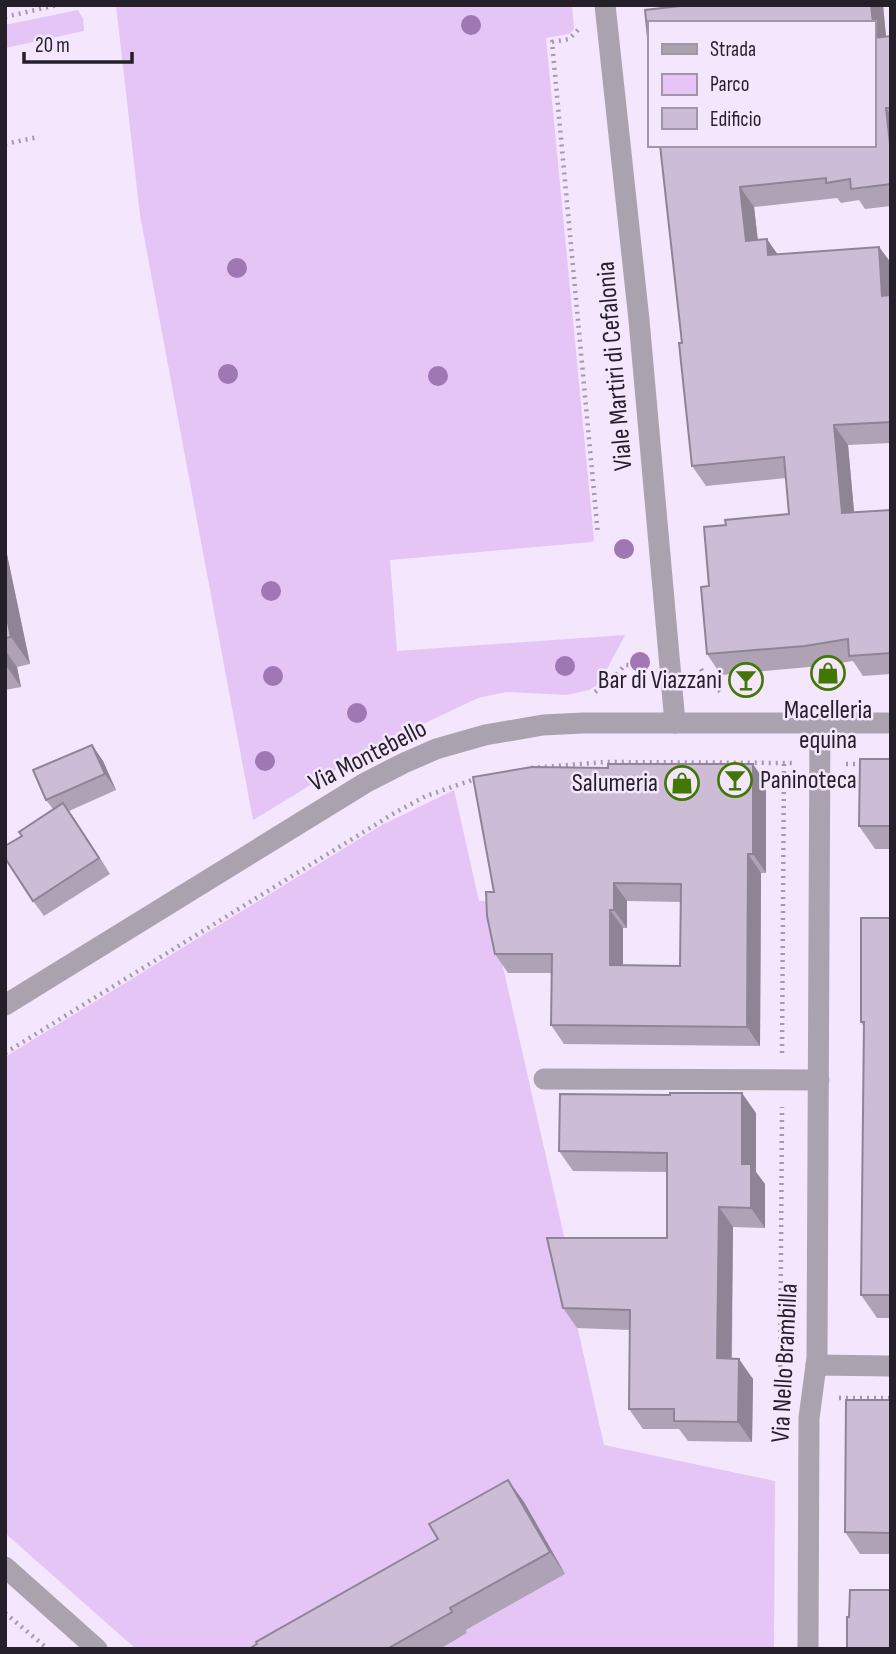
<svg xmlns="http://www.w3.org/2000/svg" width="896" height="1654" viewBox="0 0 896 1654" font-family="'Sofia Sans Condensed',sans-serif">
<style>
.green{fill:#e4c5f6}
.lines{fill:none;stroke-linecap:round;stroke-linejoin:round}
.path{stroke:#a59aac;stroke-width:4.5;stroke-dasharray:2 5;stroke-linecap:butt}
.minor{stroke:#aaa3af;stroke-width:21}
.tertiary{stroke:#aaa3af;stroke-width:21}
.tree{fill:#9f77b2}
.wall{fill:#afa2b7;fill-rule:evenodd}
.shaded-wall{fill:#8f8495}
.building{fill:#ccbcd5;stroke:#8f8495;stroke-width:2;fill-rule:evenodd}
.labels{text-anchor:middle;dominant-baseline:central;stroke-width:5;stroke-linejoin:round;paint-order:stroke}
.street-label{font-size:26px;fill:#251f29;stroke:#f4e6fc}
.poi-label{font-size:26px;fill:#251f29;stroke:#f4e6fc;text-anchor:end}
</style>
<rect width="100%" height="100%" fill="#f4e6fc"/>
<g class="green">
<polygon points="116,5 572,5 574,29 569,34 546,38 594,540 592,542 390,560 397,651 625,635 599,684 589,690 567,695 506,692 478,698 368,750 253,820 140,215"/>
<polygon points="78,10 83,19 84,31 5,48 5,25"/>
<polygon points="454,790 479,901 488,901 569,1258 562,1259 604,1445 775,1481 774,1648 772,1649 440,1649 467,1633 466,1630 565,1574 523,1502 297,1649 136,1649 5,1533 5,1057 382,825"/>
</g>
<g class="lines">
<g class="path">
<polyline points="5,17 57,5"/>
<polyline points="578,30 569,39 552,42 598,535"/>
<polyline points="5,144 38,137"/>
<polyline points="701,669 707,680 723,694"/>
<polyline points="595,692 610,682 625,665 642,665"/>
<polyline points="846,764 865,764"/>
<polyline points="531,768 605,762 792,763"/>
<polyline points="5,1053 396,812 426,796 478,778"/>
<polyline points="782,1053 784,763"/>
<polyline points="780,1395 782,1107"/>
<polyline points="839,1398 891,1398"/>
<polyline points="5,1613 48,1649"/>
</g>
<g class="minor">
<polyline points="605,5 639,320 675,723"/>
<polyline points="544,1079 819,1080"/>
<polyline points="816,1365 891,1366"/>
<polyline points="5,1567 97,1649"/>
<polyline points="808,1649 809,1418 817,1358 820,723"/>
</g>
<polyline class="tertiary" points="5,1005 365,783 404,763 436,749 485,735 543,725 583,723 891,723"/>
</g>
<g class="tree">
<circle cx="471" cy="25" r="10"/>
<circle cx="237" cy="268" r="10"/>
<circle cx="228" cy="374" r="10"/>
<circle cx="438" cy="376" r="10"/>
<circle cx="624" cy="549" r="10"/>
<circle cx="271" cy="591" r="10"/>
<circle cx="640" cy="662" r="10"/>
<circle cx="565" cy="666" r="10"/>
<circle cx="273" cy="676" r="10"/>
<circle cx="357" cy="713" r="10"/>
<circle cx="265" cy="761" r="10"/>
</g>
<g class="wall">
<polygon points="689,5 883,5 886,37 891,36 891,206 865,209 859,200 841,203 837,198 754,207 758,240 777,254 879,247 891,263 891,443 848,445 854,512 891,510 891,674 863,676 853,661 820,666 721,675 707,654 709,586 726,525 789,514 786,478 706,486 692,466 682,343"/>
<polygon points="5,545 30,664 17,667 21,687 5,690"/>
<polygon points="92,745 103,761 116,790 69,811 110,874 44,916 33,901 22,836 53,809 46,800"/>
<polygon points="891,759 891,849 875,849 859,826"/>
<path d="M766,783v90h-5l-1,173 -196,-2 -13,-19v-52h-43l-13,-19 -1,-62zM627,901l54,1 -1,64 -57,-1v-37h4z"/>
<polygon points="891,918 891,1318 877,1318 861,1295 864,1027 861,1022"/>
<polygon points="756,1113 756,1172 765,1184 765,1228 733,1227 732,1358 753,1379 752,1442 688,1441 679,1429 643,1429 629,1409 630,1330 577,1328 563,1308 667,1238 667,1172 573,1171 559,1151"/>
<polygon points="891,1400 891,1554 860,1554 845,1532"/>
<polygon points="508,1480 524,1502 565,1574 466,1630 467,1633 440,1649 249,1649 438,1539"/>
</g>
<g class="shaded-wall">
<polygon points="871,5 883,5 888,58 874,38"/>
<polygon points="886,108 891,115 891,153"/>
<polygon points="740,187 754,207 760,261 746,241"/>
<polygon points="767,239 781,259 768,255"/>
<polygon points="879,247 891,263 891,308 882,296"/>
<polygon points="834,425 848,445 856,533 842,513"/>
<polygon points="5,545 30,664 11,637 5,609"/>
<polygon points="5,650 17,667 21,687 5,664"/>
<polygon points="92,745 103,761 116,790 105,774"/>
<polygon points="753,764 766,783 766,873 753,854"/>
<polygon points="63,803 74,818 110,874 99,858"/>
<polygon points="748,854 761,873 760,1046 747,1027"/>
<polygon points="614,883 627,901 627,928 614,910"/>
<polygon points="610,910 623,928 623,984 610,965"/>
<polygon points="742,1093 756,1113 756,1172 765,1184 765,1228 751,1208 742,1164"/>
<polygon points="719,1207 733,1227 731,1378 717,1358"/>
<polygon points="739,1359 753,1379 752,1442 738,1422"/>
<polygon points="508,1480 524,1502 565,1574 550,1552"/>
</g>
<g class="building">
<polygon points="689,5 871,5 873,23 649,23 649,47 645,10"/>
<polygon points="873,26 874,38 891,36 891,108 886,108 891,153 891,184 851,189 850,179 826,183 826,178 740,187 746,241 767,239 768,255 879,247 882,296 891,295 891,422 834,425 842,513 891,510 891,653 849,656 848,639 805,646 707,654 701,587 709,586 704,527 726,525 725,520 789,514 784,457 692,466 679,343 682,343 660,145 873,145"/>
<polygon points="5,609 11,637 5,638"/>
<polygon points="92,745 105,774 46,800 33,770"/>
<polygon points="860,759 891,759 891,826 859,826"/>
<path d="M608,764h145v90h-5l-1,173 -196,-2 1,-71h-57l-8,-38 -1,-24h8l-21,-115 59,-10 76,1zM614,883l67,1 -1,82 -70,-1v-55h4z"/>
<polygon points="63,803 99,858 33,901 5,858 5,846 22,836 19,832"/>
<polygon points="861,918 891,918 891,1295 861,1295 864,1022 861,1022"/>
<polygon points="670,1093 742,1093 742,1164 751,1164 751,1208 719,1207 717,1358 739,1359 738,1422 674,1421 674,1409 629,1409 630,1310 563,1308 547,1238 667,1238 667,1153 559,1151 560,1094 670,1095"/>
<polygon points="846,1400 891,1400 891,1533 845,1532"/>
<polygon points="508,1480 550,1552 450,1608 452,1612 387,1649 249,1649 257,1644 256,1642 438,1539 429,1524"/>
<polygon points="850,1590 891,1590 891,1649 847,1649 847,1617 849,1617"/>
</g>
<defs>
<g id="shop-ring" transform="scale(1.75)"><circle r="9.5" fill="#f4e6fc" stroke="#437703" stroke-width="1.5"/><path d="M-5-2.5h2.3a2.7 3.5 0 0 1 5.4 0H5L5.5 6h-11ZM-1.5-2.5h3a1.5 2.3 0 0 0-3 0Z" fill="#437703"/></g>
<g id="bar-ring" transform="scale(1.75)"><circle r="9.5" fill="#f4e6fc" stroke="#437703" stroke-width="1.5"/><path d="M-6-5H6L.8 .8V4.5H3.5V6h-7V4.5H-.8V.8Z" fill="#437703"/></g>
</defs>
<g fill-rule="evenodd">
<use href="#shop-ring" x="828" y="673"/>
<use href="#bar-ring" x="746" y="680"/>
<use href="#bar-ring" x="735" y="780"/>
<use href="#shop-ring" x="682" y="783"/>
</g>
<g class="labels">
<g class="street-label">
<text transform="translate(615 366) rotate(-95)">Viale Martiri di Cefalonia</text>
<text transform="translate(368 756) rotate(-27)">Via Montebello</text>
<text transform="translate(785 1363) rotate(-87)">Via Nello Brambilla</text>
</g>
<g class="poi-label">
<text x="722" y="680">Bar di Viazzani</text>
<text x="828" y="710" text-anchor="middle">Macelleria<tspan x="828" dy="30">equina</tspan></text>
<text x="760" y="780" text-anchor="start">Paninoteca</text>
<text x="658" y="783">Salumeria</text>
</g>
</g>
<rect width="896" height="1654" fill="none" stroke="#251f29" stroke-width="14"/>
<rect x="648" y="21" width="228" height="126" fill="#f4e6fc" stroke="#a196a8" stroke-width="2"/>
<rect x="662" y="44" width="35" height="10" fill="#aaa3af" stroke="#a196a8" stroke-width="2"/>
<text x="710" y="56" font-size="21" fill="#251f29">Strada</text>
<rect x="662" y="74" width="35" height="21" fill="#e4c5f6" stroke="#a196a8" stroke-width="2"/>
<text x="710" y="91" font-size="21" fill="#251f29">Parco</text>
<rect x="662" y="108" width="35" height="21" fill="#ccbcd5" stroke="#a196a8" stroke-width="2"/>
<text x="710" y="126" font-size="21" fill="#251f29">Edificio</text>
<path d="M24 52v10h108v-10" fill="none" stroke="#251f29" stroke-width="3.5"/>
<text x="35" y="52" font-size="21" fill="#251f29" stroke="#f4e6fc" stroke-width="5" paint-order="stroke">20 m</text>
</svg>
